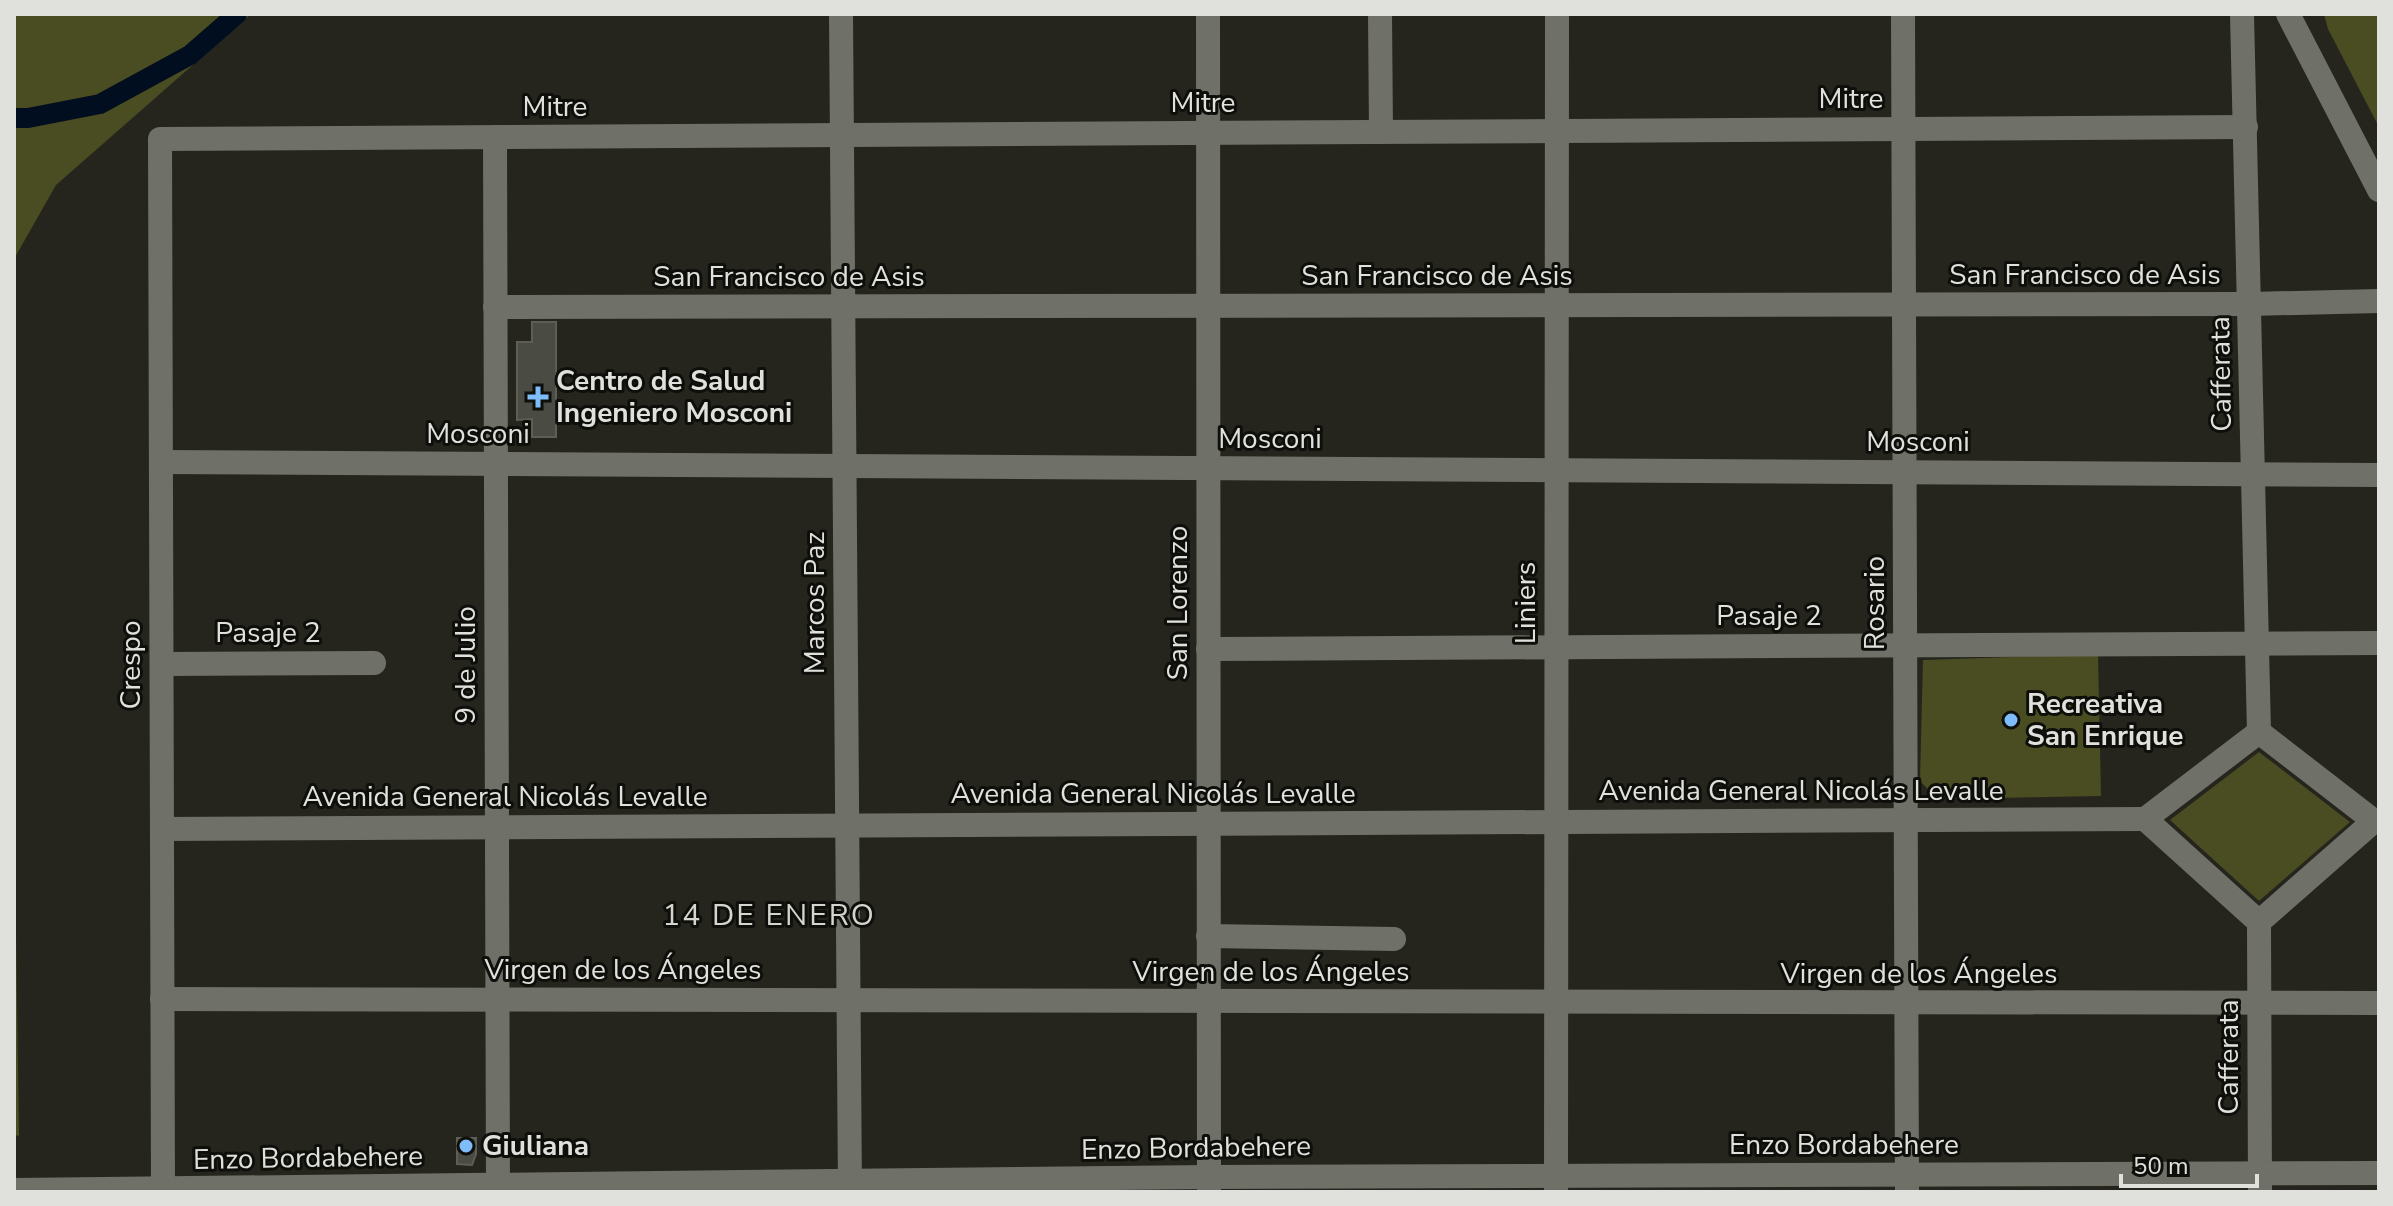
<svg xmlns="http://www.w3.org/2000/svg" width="2393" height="1206" viewBox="0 0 2393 1206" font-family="'Nunito Sans',sans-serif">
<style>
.green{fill:#4a4c21}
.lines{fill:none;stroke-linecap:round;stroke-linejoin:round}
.canal{stroke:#000e20;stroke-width:20}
.building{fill:#4a4b43;stroke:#5d5e56;stroke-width:2}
.minor{stroke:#6f7068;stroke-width:24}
.poi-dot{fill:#7fbdfa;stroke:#0e0e0b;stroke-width:3}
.labels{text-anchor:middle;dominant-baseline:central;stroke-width:6;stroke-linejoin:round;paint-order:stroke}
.street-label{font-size:28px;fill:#e0e1dc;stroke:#0e0e0b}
.poi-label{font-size:28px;font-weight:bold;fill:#e0e1dc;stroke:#0e0e0b;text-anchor:start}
.neighbourhood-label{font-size:30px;letter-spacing:2px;fill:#d4d5cc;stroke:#0e0e0b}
</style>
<rect width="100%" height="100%" fill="#25251e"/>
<g class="green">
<polygon points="14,14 251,14 56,185 14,259"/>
<polygon points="2324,14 2379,14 2379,127 2328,29"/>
<polygon points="2098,654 2101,796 1937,799 1920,781 1923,660"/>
<polygon points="2259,752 2350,822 2259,901 2170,820"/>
<polygon points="14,796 19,1136 14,1135"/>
</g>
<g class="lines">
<polyline class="canal" points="14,118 28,118 100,104 190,55 237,14"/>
</g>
<g class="building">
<polygon points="532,322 556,322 556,437 532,437 532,419 517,420 517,342 532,342"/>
<polygon points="457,1138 476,1138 476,1154 472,1165 457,1164"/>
</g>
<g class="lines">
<g class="minor">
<polyline points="841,14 850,1192"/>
<polyline points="1208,14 1209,1192"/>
<polyline points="1380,14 1381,132"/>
<polyline points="1903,14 1907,1192"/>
<polyline points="2242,14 2259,732"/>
<polyline points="2288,14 2379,190"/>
<polyline points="495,137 498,1192"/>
<polyline points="495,307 2250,304 2379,301"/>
<polyline points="161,462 2379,475"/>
<polyline points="1208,649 2379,643"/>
<polyline points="162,664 374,663"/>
<polygon points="2259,732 2374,821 2259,922 2145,819"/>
<polyline points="162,829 2145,819"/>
<polyline points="2259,922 2260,1192"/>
<polyline points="1208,936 1394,939"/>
<polyline points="162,999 2379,1003"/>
<polyline points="14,1190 1209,1177 2379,1173"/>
<polyline points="1556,1190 1557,14"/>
<polyline points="163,1192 160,139 2246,127"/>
</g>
</g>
<g class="poi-dot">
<path d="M534 385h8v8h8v8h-8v8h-8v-8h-8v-8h8z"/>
<circle cx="2011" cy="720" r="8"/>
<circle cx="466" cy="1146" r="8"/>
</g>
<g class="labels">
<g class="street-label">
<text x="1851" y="99">Mitre</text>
<text x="1203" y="103">Mitre</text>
<text x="555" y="107">Mitre</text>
<text x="2085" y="275">San Francisco de Asis</text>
<text x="1437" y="276">San Francisco de Asis</text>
<text x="789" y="277">San Francisco de Asis</text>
<text transform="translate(2221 374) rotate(-91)">Cafferata</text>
<text x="478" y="434">Mosconi</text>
<text x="1270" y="439">Mosconi</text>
<text x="1918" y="442">Mosconi</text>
<text transform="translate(815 603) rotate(-90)">Marcos Paz</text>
<text transform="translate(1178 603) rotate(-90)">San Lorenzo</text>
<text transform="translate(1526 603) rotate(-90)">Liniers</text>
<text transform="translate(1875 603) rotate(-90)">Rosario</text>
<text x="1769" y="616">Pasaje 2</text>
<text x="268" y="633">Pasaje 2</text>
<text transform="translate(131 665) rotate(-90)">Crespo</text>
<text transform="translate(466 665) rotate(-90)">9 de Julio</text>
<text x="1801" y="791">Avenida General Nicolás Levalle</text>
<text x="1153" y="794">Avenida General Nicolás Levalle</text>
<text x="505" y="797">Avenida General Nicolás Levalle</text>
<text x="623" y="970">Virgen de los Ángeles</text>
<text x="1271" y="972">Virgen de los Ángeles</text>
<text x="1919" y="974">Virgen de los Ángeles</text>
<text transform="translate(2229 1057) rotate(-90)">Cafferata</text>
<text x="1844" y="1145">Enzo Bordabehere</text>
<text transform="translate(1196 1148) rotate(-1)">Enzo Bordabehere</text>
<text transform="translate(308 1158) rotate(-1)">Enzo Bordabehere</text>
</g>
<g class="poi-label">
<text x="556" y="381">Centro de Salud<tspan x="556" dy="32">Ingeniero Mosconi</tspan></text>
<text x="2027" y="704">Recreativa<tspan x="2027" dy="32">San Enrique</tspan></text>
<text x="482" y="1146">Giuliana</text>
</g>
<g class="neighbourhood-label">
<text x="769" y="915">14 DE ENERO</text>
</g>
</g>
<rect width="2393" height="1206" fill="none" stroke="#e0e1dc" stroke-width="32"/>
<path d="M2121 1174v12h136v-12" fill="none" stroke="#e0e1dc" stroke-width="4"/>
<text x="2133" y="1174" font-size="24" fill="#e0e1dc" stroke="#0e0e0b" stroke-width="6" paint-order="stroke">50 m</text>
</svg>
